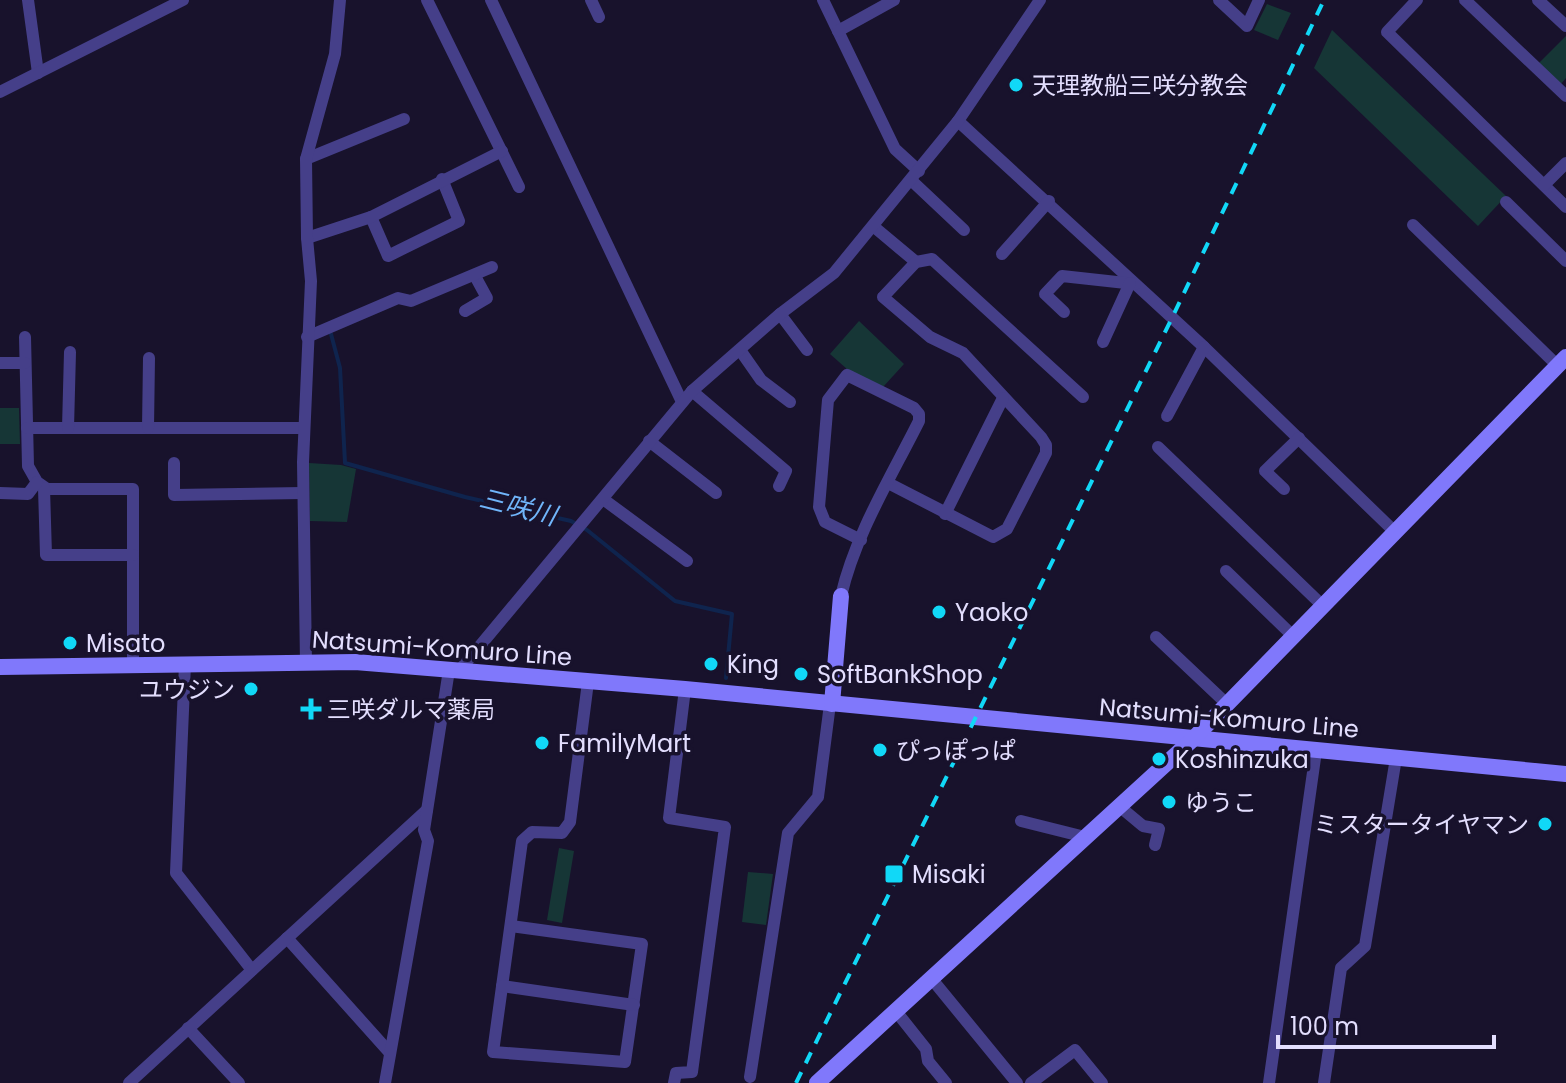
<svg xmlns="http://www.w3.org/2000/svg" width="1566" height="1083" viewBox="0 0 1566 1083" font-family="Poppins,'Noto Sans JP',sans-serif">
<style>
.green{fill:#163636}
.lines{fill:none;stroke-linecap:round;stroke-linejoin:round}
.stream{stroke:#0f244e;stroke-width:4}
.street{stroke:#453f89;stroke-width:12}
.secondary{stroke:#8078fb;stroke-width:16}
.rail{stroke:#11d8f7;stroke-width:4;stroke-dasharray:12 10;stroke-linecap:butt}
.poi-dot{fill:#11d8f7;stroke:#18122c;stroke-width:3}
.labels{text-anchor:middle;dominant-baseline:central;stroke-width:7;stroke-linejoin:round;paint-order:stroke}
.poi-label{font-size:24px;fill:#e3defe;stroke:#18122c;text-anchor:start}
.street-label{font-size:24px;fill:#e3defe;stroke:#18122c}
.water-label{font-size:26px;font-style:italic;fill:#70b5fa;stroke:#18122c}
</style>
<rect width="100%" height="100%" fill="#18122c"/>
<g class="green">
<polygon points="1267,4 1291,13 1278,40 1254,30"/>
<polygon points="1332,30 1506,196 1478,226 1314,68"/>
<polygon points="1566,36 1566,78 1560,85 1538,64"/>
<polygon points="859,321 904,364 883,387 847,369 830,354"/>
<polygon points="0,408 19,408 20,444 0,444"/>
<polygon points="309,463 341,465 356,469 347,522 310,521"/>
<polygon points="559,848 574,851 562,923 547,920"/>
<polygon points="748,872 773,874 766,925 742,922"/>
</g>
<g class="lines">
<polyline class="stream" points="331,334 340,368 345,463 465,497 571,521 587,530 675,601 732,614 726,678"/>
<g class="street">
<polyline points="28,0 38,73"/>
<polyline points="427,0 519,187"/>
<polyline points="491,0 682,402"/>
<polyline points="591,0 599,17"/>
<polyline points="823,0 895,149 919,171"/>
<polyline points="1219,0 1247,26 1259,0"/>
<polyline points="1417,0 1387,32 1566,207"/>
<polyline points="1465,0 1566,96"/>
<polyline points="1538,0 1566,26"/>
<polyline points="838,31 894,0"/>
<polyline points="0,92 183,0"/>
<polyline points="958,121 1204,347 1395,532"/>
<polyline points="306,159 404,119"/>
<polyline points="912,181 964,230"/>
<polyline points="1544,185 1566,163"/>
<polyline points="1506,202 1566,261"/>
<polyline points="371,217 388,256 459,221 442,179"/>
<polyline points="1413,225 1558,366"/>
<polyline points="873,226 916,262"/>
<polyline points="307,238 371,217 502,151"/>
<polyline points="1002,254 1049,201"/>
<polyline points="465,311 487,298 475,276"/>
<polyline points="1064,312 1045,294 1062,276 1135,284"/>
<polyline points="780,314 807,350"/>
<polyline points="25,337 28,466 37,482 47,489 133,489 133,665"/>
<polyline points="307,337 398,298 411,301 492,267"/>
<polyline points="1103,342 1130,283"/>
<polyline points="740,350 761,380 790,402"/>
<polyline points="0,363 25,363"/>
<polyline points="692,391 786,471 779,486"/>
<polyline points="1167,416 1204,347"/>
<polyline points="27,428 304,428"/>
<polyline points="68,428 70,352"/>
<polyline points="148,428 149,358"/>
<polyline points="649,441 716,493"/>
<polyline points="1158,447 1323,606"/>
<polyline points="174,463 174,495 303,493"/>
<polyline points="888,483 993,537 1007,529 1046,453 1046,445 1041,437 963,353 930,337 883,297 916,262 932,259 1083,397"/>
<polyline points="44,488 46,555 133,555"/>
<polyline points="1284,489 1265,471 1299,438"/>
<polyline points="0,493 28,494 37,482"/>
<polyline points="603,499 687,561"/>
<polyline points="945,514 1003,398"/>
<polyline points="1226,571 1293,636"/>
<path d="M841,596c14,-61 50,-119 78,-175v-7l-5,-6 -67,-33 -19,25 -9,107 6,15 36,18"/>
<polyline points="1156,637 1227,704"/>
<polyline points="306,663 303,462 311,281 307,238 306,159 335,54 340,0"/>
<polyline points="185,664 176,873 252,970"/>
<polyline points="459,671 692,391 780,314 834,273 958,121 1040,0"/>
<polyline points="1119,806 1143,826 1159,829 1155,845"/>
<polyline points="1021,821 1085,837"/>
<polyline points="511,926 642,944 625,1062 493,1052 522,841 532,832 562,833 570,822 588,682"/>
<polyline points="287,938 390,1053"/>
<polyline points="931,978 1017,1083"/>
<polyline points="502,986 634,1005"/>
<polyline points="895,1010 926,1049 928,1061 946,1083"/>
<polyline points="188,1028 239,1083"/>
<polyline points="750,1077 788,833 818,797 830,704"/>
<polyline points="129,1083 427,810"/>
<polyline points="385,1083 428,841 424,830 449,670"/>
<polyline points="674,1083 676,1073 692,1072 725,827 669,818 685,689"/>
<polyline points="1031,1083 1075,1050 1102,1083"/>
<polyline points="1269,1083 1316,751"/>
<polyline points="1324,1083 1341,968 1365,946 1396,758"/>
</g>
<g class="secondary">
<polyline points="0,667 355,662 685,689 1566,774"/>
<polyline points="832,704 841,596"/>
<polyline points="817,1083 1193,739 1566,357"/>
</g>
<polyline class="rail" points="796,1083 1172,318 1324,0"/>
</g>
<g class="poi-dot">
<circle cx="1016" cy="85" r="8"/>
<circle cx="939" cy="612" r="8"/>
<circle cx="70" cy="643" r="8"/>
<circle cx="711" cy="664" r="8"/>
<circle cx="801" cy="674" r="8"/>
<circle cx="251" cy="689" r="8"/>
<path d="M307 697h8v8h8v8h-8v8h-8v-8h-8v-8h8z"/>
<circle cx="542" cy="743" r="8"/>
<circle cx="880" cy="750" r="8"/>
<circle cx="1159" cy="759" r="8"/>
<circle cx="1169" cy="802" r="8"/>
<circle cx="1545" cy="824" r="8"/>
<rect x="884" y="864" width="20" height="20" rx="4"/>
</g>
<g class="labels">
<g class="poi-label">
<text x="1032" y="85">天理教船三咲分教会</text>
<text x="955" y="612">Yaoko</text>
<text x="86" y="643">Misato</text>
<text x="727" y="664">King</text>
<text x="817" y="674">SoftBankShop</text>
<text x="235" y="689" text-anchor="end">ユウジン</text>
<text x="327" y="709">三咲ダルマ薬局</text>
<text x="558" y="743">FamilyMart</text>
<text x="896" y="750">ぴっぽっぱ</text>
<text x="1175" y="759">Koshinzuka</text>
<text x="1185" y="802">ゆうこ</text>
<text x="1529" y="824" text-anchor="end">ミスタータイヤマン</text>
<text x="912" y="874">Misaki</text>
</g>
<g class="street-label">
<text transform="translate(442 648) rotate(4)">Natsumi-Komuro Line</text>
<text transform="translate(1229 718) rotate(5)">Natsumi-Komuro Line</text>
</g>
<g class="water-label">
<text transform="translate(518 507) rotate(14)">三咲川</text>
</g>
</g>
<path d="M1278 1035v12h216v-12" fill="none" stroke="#e3defe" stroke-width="4"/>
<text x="1290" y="1035" font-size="24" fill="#e3defe" stroke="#18122c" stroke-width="6" paint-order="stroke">100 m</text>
</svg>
